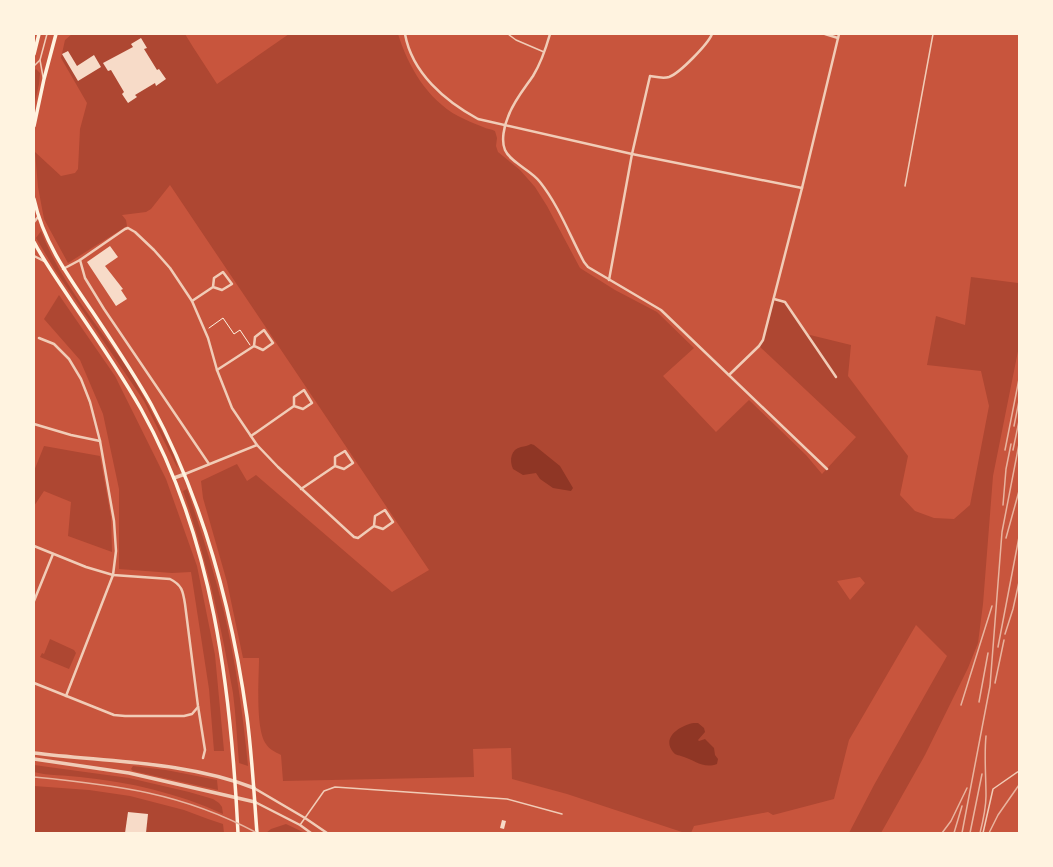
<svg xmlns="http://www.w3.org/2000/svg" width="1053" height="867" viewBox="0 0 1053 867" font-family="Roboto,sans-serif">
<style>
.green{fill:#ae4732;fill-rule:evenodd}
.water{fill:#8f3625}
.building{fill:#f7dbc8}
.lines{fill:none;stroke-linecap:round;stroke-linejoin:round}
.path{stroke:#fff3e0;stroke-width:1}
.service{stroke:#f1ccb7;stroke-width:1.5}
.minor{stroke:#f1ccb7;stroke-width:2.5}
.tertiary{stroke:#f1ccb7;stroke-width:3.5}
.secondary{stroke:#fff3e0;stroke-width:3.5}
.rail{stroke:#e9b49f;stroke-width:1.5}
</style>
<rect width="100%" height="100%" fill="#c8553d"/>
<g class="green">
<path d="M72,34h113l8,13 24,37 72,-50h109c10,32 29,65 60,82 8,4 17,8 25,11 4,2 8,2 12,4l2,7 -1,8 2,6 22,18 15,17 12,19 33,62 35,22 42,22 37,36 -31,28 53,56 33,-32 57,55 16,19 34,-37 -97,-91 4,-6 11,-41 11,3 21,32 45,11 -3,31 60,80 -8,39 15,16 19,7 20,1 16,-14 19,-99 -8,-35 -54,-6 9,-49 29,9 6,-48 48,6v63l-26,130 -10,128 -5,39 -10,25 -43,87 -44,78h-32l25,-48 73,-129 -31,-31 -67,115 -15,59 -61,16 -5,-3 -74,14 -3,7h-6l-118,-39 -55,-15 -1,-31 -38,1 1,28 -191,4 -2,-26c-6,-3 -12,-6 -15,-11 -11,-15 -7,-66 -7,-86h-16l-16,-76 -24,-84 -2,-17 36,-17 10,17 9,-6 136,117 37,-22 -259,-385 -19,24 -5,3 -24,3 4,5 1,6 -59,37 -24,-44 -6,-32 -3,-35 26,24 14,-3 3,-4 2,-40 7,-26 -26,-45 4,-18zM860,577l5,6 -15,17 -13,-19z"/>
<polygon points="36,69 40,73 39,84 34,106 34,72"/>
<path d="M41,231c18,47 51,88 80,128 14,20 25,42 36,63 8,15 18,32 21,47l-34,-68 -89,-131 -19,-32z"/>
<polygon points="59,295 115,376 166,479 197,566 215,655 224,751 214,751 209,689 191,572 172,573 119,569 119,489 103,414 80,360 44,319"/>
<polygon points="44,446 100,456 111,517 112,552 68,536 71,502 44,491 34,506 34,471"/>
<path d="M187,489c14,41 27,82 37,123 12,51 19,102 24,154l-9,-3c-2,-23 -3,-47 -6,-70 -12,-69 -27,-136 -50,-202z"/>
<polygon points="50,639 74,650 76,653 69,669 40,657 42,653 44,654"/>
<path d="M34,765l95,13 60,14 24,7 6,4 3,4 1,7c-45,-21 -94,-32 -143,-37 -15,-2 -31,-1 -46,-5z"/>
<polygon points="133,766 166,770 217,780 218,790 133,771 131,769"/>
<polygon points="34,786 89,790 130,796 184,810 208,819 223,824 224,833 34,833"/>
<polygon points="286,824 305,833 266,833 271,829"/>
</g>
<g class="water">
<path d="M531,444l3,1 26,21 13,22 -2,3 -18,-3 -13,-9 -4,-6 -13,2 -10,-6c-4,-9 -2,-20 8,-22 4,-1 6,-1 10,-3z"/>
<path d="M694,723h4l6,5 1,4 -7,8 1,1 6,-2 9,9 1,7 3,4 -1,5c-13,5 -21,-3 -33,-7 -4,-2 -8,-1 -11,-5 -12,-15 8,-27 21,-29z"/>
</g>
<g class="building">
<polygon points="141,38 147,48 144,49 157,70 159,69 166,79 156,86 155,83 135,95 137,97 128,103 122,94 124,92 111,70 108,71 103,63 133,47 131,44"/>
<polygon points="68,51 77,66 94,55 101,67 78,81 62,54"/>
<polygon points="110,246 118,257 105,266 123,289 121,290 127,299 116,306 87,262"/>
<polygon points="128,812 148,814 146,833 125,833"/>
<polygon points="502,820 506,821 504,829 500,828"/>
</g>
<g class="lines">
<polyline class="path" points="209,328 223,318 234,334 240,330 250,345"/>
<g class="service">
<polyline points="508,34 516,40 544,52"/>
<polyline points="34,66 40,60"/>
<polyline points="43,77 40,60 47,34"/>
<polyline points="905,186 933,34"/>
<polyline points="300,825 324,791 335,787 507,799 562,814"/>
<polyline points="983,833 993,789 1019,771"/>
</g>
<g class="minor">
<path d="M405,34c7,39 40,67 73,85l154,35 170,34"/>
<path d="M550,34c-4,14 -9,29 -17,42 -9,13 -20,26 -25,41 -4,9 -7,24 -3,33 6,13 26,20 35,32 19,24 30,54 44,80l4,5 73,43 166,159"/>
<polyline points="825,34 838,38"/>
<polyline points="34,222 38,217"/>
<polyline points="34,256 44,261"/>
<polyline points="80,260 85,278 104,309 209,464"/>
<polyline points="63,269 80,260 125,229 128,228 135,232 154,250 170,268 192,301 208,338 217,370 232,408 257,445 278,467 354,537 358,538 374,526 383,529 393,522 385,510 375,516 374,526"/>
<path d="M609,280l23,-126 18,-78c6,1 13,3 19,1 11,-4 39,-33 43,-43"/>
<polyline points="774,299 785,302 836,377"/>
<polyline points="192,301 213,287 222,290 232,284 223,272 214,278 213,287"/>
<polyline points="39,338 54,344 69,359 81,379 90,402 100,441 114,521 116,551 113,575 66,696"/>
<polyline points="217,370 254,346 263,350 273,343 264,330 255,337 254,346"/>
<polyline points="729,375 759,346 763,340 802,188 839,34"/>
<polyline points="34,424 71,435 100,441"/>
<polyline points="251,436 294,406 303,409 312,403 304,390 294,397 294,406"/>
<polyline points="185,474 257,445"/>
<polyline points="301,489 335,466 344,469 353,463 345,451 335,457 335,466"/>
<path d="M34,546l52,21 27,8 57,4c12,6 13,12 15,25l13,102 7,44 -2,8"/>
<polyline points="34,601 53,554"/>
<polyline points="34,683 114,715 125,716 184,716 192,714 198,707"/>
<polyline points="254,788 305,818 327,833"/>
<polyline points="255,802 300,825 311,833"/>
</g>
<g class="tertiary">
<polyline points="174,478 185,474"/>
<path d="M34,753c73,9 151,8 220,35"/>
<polyline points="34,759 129,773 255,802"/>
</g>
<g class="secondary">
<polyline points="34,54 39,34"/>
<polyline points="34,126 44,79 56,34"/>
<path d="M34,199c9,42 34,77 58,112 20,30 41,61 59,93 52,96 81,205 96,313 5,38 7,77 10,116"/>
<path d="M34,242c11,21 25,40 38,60 24,35 48,70 69,107 72,129 90,279 97,424"/>
</g>
<g class="rail">
<polyline points="1014,426 1019,401"/>
<polyline points="1005,450 1019,379"/>
<polyline points="1013,450 1019,421"/>
<polyline points="1003,505 1006,469 1011,444"/>
<polyline points="1006,538 1019,491"/>
<polyline points="1005,634 1013,609 1019,582"/>
<polyline points="998,647 1019,537"/>
<polyline points="995,683 1004,640"/>
<polyline points="979,702 988,653"/>
<polyline points="961,705 992,606"/>
<path d="M34,777c82,8 149,16 223,56"/>
<polyline points="942,833 951,821 967,788"/>
<polyline points="954,833 962,806"/>
<polyline points="962,833 990,686 1002,532 1019,444"/>
<polyline points="970,833 982,774"/>
<path d="M980,833c3,-12 6,-25 6,-37 0,-21 -2,-40 0,-60"/>
<polyline points="989,833 998,815 1019,785"/>
</g>
</g>
<rect width="1053" height="867" fill="none" stroke="#fff3e0" stroke-width="70"/>
</svg>
